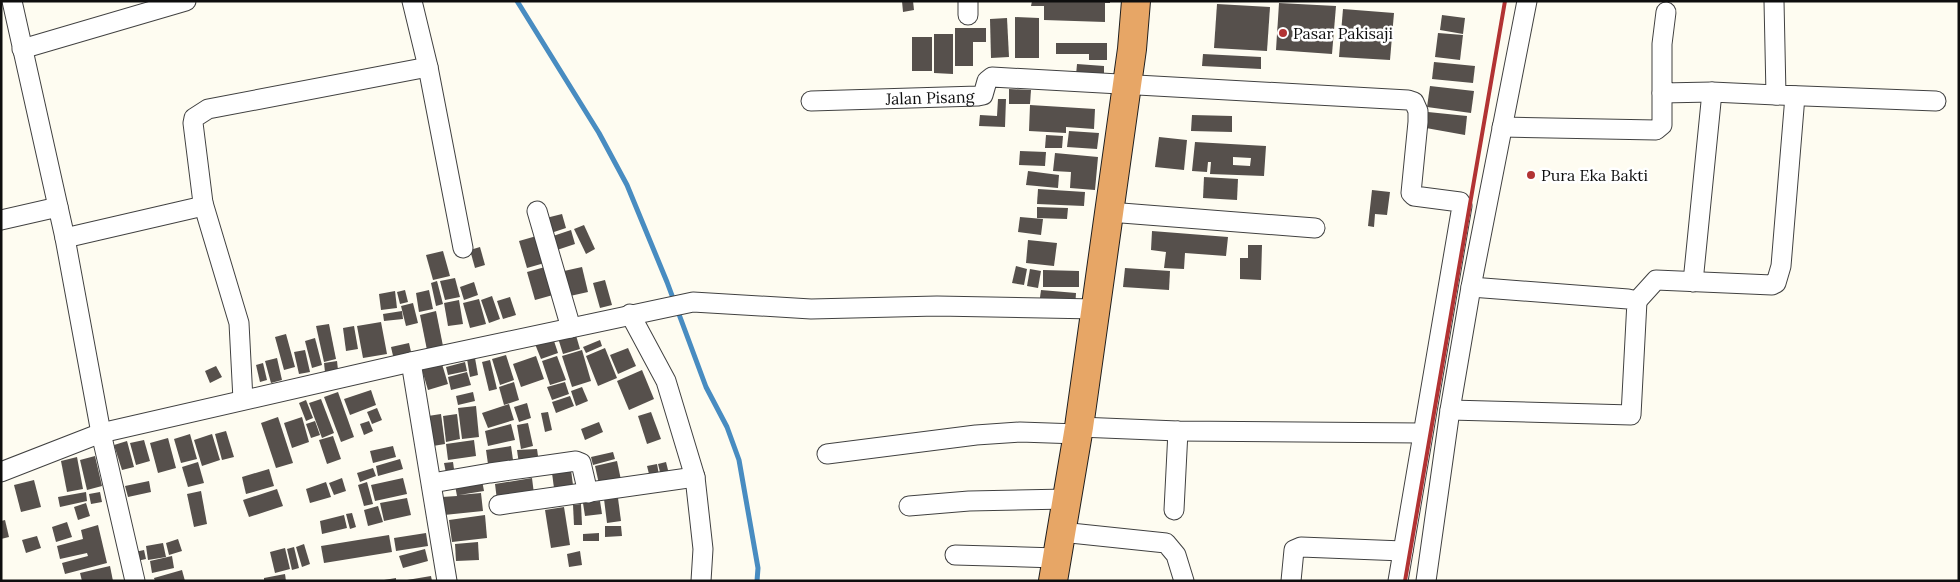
<svg xmlns="http://www.w3.org/2000/svg" width="1960" height="582" viewBox="0 0 1960 582" font-family="Lora,serif">
<style>
.lines{fill:none;stroke-linecap:round;stroke-linejoin:round}
.stream{stroke:#488cc1;stroke-width:5}
.building{fill:#56504c;fill-rule:evenodd}
.minor-casing{stroke:#414141;stroke-width:21}
.highway-casing{stroke:#1f1f1f;stroke-width:30}
.minor{stroke:#fff;stroke-width:19}
.highway{stroke:#e7a666;stroke-width:28}
.rail{stroke:#b23333;stroke-width:4}
.poi-dot{fill:#b23333;stroke:#fff;stroke-width:2}
.labels{text-anchor:middle;dominant-baseline:central;stroke-width:5;stroke-linejoin:round;paint-order:stroke}
.poi-label{font-size:16px;fill:#0e0e0e;stroke:#fff;text-anchor:start}
.street-label{font-size:16px;fill:#0e0e0e;stroke:#fff}
</style>
<rect width="100%" height="100%" fill="#fefcf1"/>
<g class="lines">
<polyline class="stream" points="517,1 599,133 627,185 667,282 706,387 727,427 739,460 758,568 757,581"/>
</g>
<g class="building">
<polygon points="902,1 913,1 914,10 903,12"/>
<polygon points="1032,1 1110,1 1110,3 1105,3 1105,22 1044,20 1044,6 1031,6"/>
<polygon points="1279,3 1336,6 1332,54 1276,50"/>
<polygon points="1217,4 1270,7 1267,51 1214,48"/>
<polygon points="1343,9 1394,13 1390,60 1339,57"/>
<polygon points="1442,15 1465,18 1463,34 1440,30"/>
<polygon points="1015,17 1039,18 1039,58 1015,58"/>
<polygon points="1007,18 1009,57 991,58 990,19"/>
<polygon points="955,28 986,28 986,42 973,42 973,66 955,66"/>
<polygon points="1438,33 1463,35 1460,60 1435,57"/>
<polygon points="934,34 953,34 953,74 934,73"/>
<rect x="912" y="37" width="20" height="34"/>
<polygon points="1056,43 1107,43 1107,60 1089,60 1089,54 1056,54"/>
<polygon points="1203,54 1261,57 1261,69 1202,66"/>
<polygon points="1434,62 1475,66 1473,83 1432,79"/>
<polygon points="1077,64 1104,66 1104,76 1076,75"/>
<polygon points="1430,86 1474,91 1471,113 1427,107"/>
<polygon points="1009,89 1031,90 1030,104 1009,104"/>
<polygon points="998,99 1006,99 1005,127 979,126 980,115 997,116"/>
<polygon points="1030,105 1095,109 1094,129 1066,127 1066,133 1029,131"/>
<polygon points="1428,112 1467,116 1465,135 1426,128"/>
<polygon points="1192,115 1232,116 1232,132 1191,131"/>
<polygon points="1069,131 1099,133 1097,149 1067,147"/>
<polygon points="1046,135 1063,136 1062,148 1045,148"/>
<polygon points="1159,137 1187,140 1184,170 1155,167"/>
<path d="M1195,142l71,4 -2,30 -54,-2 1,-12h-3l-1,10 -15,-1zM1233,157l18,1 -1,8 -17,-1z"/>
<polygon points="1020,151 1046,152 1045,166 1019,165"/>
<polygon points="1055,153 1098,157 1095,190 1070,188 1071,172 1053,171"/>
<polygon points="1028,171 1059,175 1058,188 1026,185"/>
<polygon points="1204,177 1238,179 1237,200 1203,198"/>
<polygon points="1038,189 1085,192 1084,206 1037,204"/>
<polygon points="1372,190 1390,192 1387,215 1375,214 1374,227 1368,226"/>
<polygon points="1037,207 1068,208 1067,219 1037,218"/>
<polygon points="562,214 566,228 551,233 546,218"/>
<polygon points="1020,217 1043,219 1041,235 1018,232"/>
<polygon points="584,225 595,249 586,254 574,229"/>
<polygon points="571,230 575,244 557,250 553,236"/>
<polygon points="1152,231 1228,237 1226,256 1185,253 1184,269 1164,268 1166,252 1151,250"/>
<polygon points="540,235 548,262 527,268 519,241"/>
<polygon points="1028,240 1057,243 1054,266 1026,263"/>
<polygon points="1248,245 1262,245 1261,280 1240,279 1240,258 1248,258"/>
<polygon points="480,247 485,265 475,268 470,250"/>
<polygon points="443,251 450,276 433,280 426,255"/>
<polygon points="1016,266 1027,269 1024,285 1012,283"/>
<polygon points="545,267 553,295 535,300 527,272"/>
<polygon points="582,267 588,292 570,296 564,271"/>
<polygon points="1125,268 1170,271 1169,290 1123,287"/>
<polygon points="1030,269 1041,271 1038,288 1027,286"/>
<polygon points="1043,270 1079,271 1079,287 1043,287"/>
<polygon points="455,278 460,297 445,300 440,281"/>
<polygon points="605,280 612,305 600,308 593,283"/>
<polygon points="437,281 443,304 436,306 431,283"/>
<polygon points="474,282 478,295 464,300 460,287"/>
<polygon points="405,290 408,302 400,304 397,292"/>
<polygon points="429,290 433,309 419,312 416,293"/>
<polygon points="1041,290 1076,293 1075,308 1039,305"/>
<polygon points="395,291 397,308 381,310 379,294"/>
<polygon points="492,296 500,319 489,323 481,300"/>
<polygon points="510,297 516,315 503,319 497,301"/>
<polygon points="479,299 486,324 470,328 463,303"/>
<polygon points="459,300 463,324 448,326 444,303"/>
<polygon points="413,303 418,323 406,326 401,306"/>
<polygon points="402,311 403,319 384,321 383,314"/>
<polygon points="436,311 443,346 427,350 420,315"/>
<polygon points="381,322 387,354 363,358 357,326"/>
<polygon points="329,324 336,359 324,362 316,326"/>
<polygon points="354,326 358,349 346,351 343,328"/>
<polygon points="575,332 580,349 563,354 558,338"/>
<polygon points="286,334 295,367 284,370 275,337"/>
<polygon points="315,338 322,365 312,368 305,341"/>
<polygon points="553,338 558,353 541,359 535,344"/>
<polygon points="600,340 602,346 586,353 583,347"/>
<polygon points="409,343 412,356 394,360 391,347"/>
<polygon points="605,348 617,378 598,386 586,356"/>
<polygon points="628,348 636,366 618,374 610,355"/>
<polygon points="305,350 310,372 299,374 294,352"/>
<polygon points="582,350 591,381 572,387 562,356"/>
<polygon points="506,355 514,380 500,385 492,359"/>
<polygon points="536,356 544,379 521,387 513,364"/>
<polygon points="557,356 566,380 550,385 542,361"/>
<polygon points="277,358 282,380 271,383 265,361"/>
<polygon points="475,358 478,375 470,377 467,359"/>
<polygon points="490,360 497,389 489,391 482,362"/>
<polygon points="337,361 338,370 325,372 324,363"/>
<polygon points="465,362 467,371 448,375 446,367"/>
<polygon points="263,363 267,380 260,382 256,365"/>
<polygon points="442,364 448,384 428,390 422,370"/>
<polygon points="216,366 222,377 210,383 205,371"/>
<polygon points="642,370 654,399 629,410 617,381"/>
<polygon points="467,372 471,385 451,390 448,377"/>
<polygon points="514,382 519,400 504,405 499,387"/>
<polygon points="565,382 569,394 552,400 547,387"/>
<polygon points="582,387 588,401 576,406 571,391"/>
<polygon points="371,390 376,405 350,415 344,399"/>
<polygon points="338,392 354,437 341,442 324,397"/>
<polygon points="473,392 475,401 458,405 456,396"/>
<polygon points="570,396 574,406 556,413 552,402"/>
<polygon points="321,399 334,433 322,438 309,403"/>
<polygon points="306,400 313,418 306,421 299,403"/>
<polygon points="527,403 531,418 519,422 514,407"/>
<polygon points="509,404 514,420 488,428 482,413"/>
<polygon points="476,406 479,437 462,439 458,408"/>
<polygon points="377,408 382,420 372,424 367,412"/>
<polygon points="548,412 552,430 545,432 541,413"/>
<polygon points="651,412 661,439 647,444 638,416"/>
<polygon points="441,414 445,444 433,446 428,416"/>
<polygon points="457,414 460,439 446,442 443,416"/>
<polygon points="278,417 293,463 276,468 261,423"/>
<polygon points="302,417 309,442 292,448 284,423"/>
<polygon points="315,421 320,435 311,438 306,424"/>
<polygon points="369,421 373,431 364,435 360,424"/>
<polygon points="599,422 603,432 585,440 581,429"/>
<polygon points="528,423 533,446 521,449 517,425"/>
<polygon points="511,424 515,440 488,446 485,431"/>
<polygon points="226,431 234,457 222,460 215,434"/>
<polygon points="190,434 197,459 181,463 174,439"/>
<polygon points="212,434 220,460 202,466 194,440"/>
<polygon points="333,436 341,459 327,464 319,440"/>
<polygon points="168,438 176,468 158,473 150,443"/>
<polygon points="144,440 150,461 136,465 130,443"/>
<polygon points="474,440 476,456 448,460 446,444"/>
<polygon points="127,441 134,467 122,470 114,445"/>
<polygon points="393,446 396,457 373,463 370,451"/>
<polygon points="511,446 513,460 488,464 486,450"/>
<polygon points="537,449 539,463 519,464 517,450"/>
<polygon points="613,452 615,459 593,465 591,457"/>
<polygon points="95,456 102,486 87,490 80,460"/>
<polygon points="77,457 83,489 67,492 61,461"/>
<polygon points="400,459 403,469 378,476 376,466"/>
<polygon points="617,461 621,480 599,484 595,466"/>
<polygon points="198,462 204,483 188,487 182,467"/>
<polygon points="453,462 455,476 447,478 444,463"/>
<polygon points="666,462 669,474 661,476 658,464"/>
<polygon points="657,464 659,475 650,478 647,466"/>
<polygon points="373,468 376,476 360,482 357,473"/>
<polygon points="269,469 274,486 246,494 242,477"/>
<polygon points="571,470 573,485 554,488 552,473"/>
<polygon points="481,475 484,491 459,495 481,493 483,511 444,515 442,497 457,496 454,480"/>
<polygon points="342,478 346,491 334,495 329,483"/>
<polygon points="403,478 407,494 375,501 371,485"/>
<polygon points="532,478 534,494 497,500 495,484"/>
<polygon points="34,480 41,507 21,512 14,485"/>
<polygon points="149,481 151,492 128,497 125,486"/>
<polygon points="326,482 331,497 310,503 306,489"/>
<polygon points="367,482 373,504 364,506 358,485"/>
<polygon points="277,489 283,506 249,517 243,500"/>
<polygon points="201,491 207,524 194,527 187,494"/>
<polygon points="86,492 87,501 60,507 58,497"/>
<polygon points="100,492 102,502 91,504 89,494"/>
<polygon points="407,498 411,515 384,521 380,503"/>
<polygon points="618,498 621,521 607,523 604,499"/>
<polygon points="600,501 602,514 585,516 583,503"/>
<polygon points="86,503 90,516 78,520 74,507"/>
<polygon points="581,504 582,525 574,525 573,505"/>
<polygon points="378,506 383,522 368,526 364,510"/>
<polygon points="564,507 570,545 551,548 545,510"/>
<polygon points="352,513 356,527 350,529 346,514"/>
<polygon points="344,515 347,528 322,534 320,521"/>
<polygon points="485,515 487,538 452,542 449,520"/>
<polygon points="5,520 9,537 1,539 1,521"/>
<polygon points="67,522 72,537 56,542 52,527"/>
<polygon points="98,525 107,563 65,574 62,563 88,556 87,553 60,559 57,546 83,539 81,530"/>
<polygon points="605,526 621,526 622,536 605,537"/>
<polygon points="426,533 428,546 396,551 394,538"/>
<polygon points="599,533 599,541 583,541 583,534"/>
<polygon points="389,535 392,552 324,563 321,546"/>
<polygon points="37,536 41,548 26,553 22,540"/>
<polygon points="178,539 182,551 169,555 166,543"/>
<polygon points="478,542 479,560 456,561 455,544"/>
<polygon points="163,543 166,557 148,560 146,546"/>
<polygon points="304,544 310,564 302,567 296,547"/>
<polygon points="294,547 299,568 292,570 287,549"/>
<polygon points="285,548 290,569 275,573 270,552"/>
<polygon points="425,549 428,561 403,568 399,556"/>
<polygon points="144,550 146,559 137,561 135,552"/>
<polygon points="580,551 582,565 569,567 567,554"/>
<polygon points="172,556 174,568 152,573 150,561"/>
<polygon points="110,566 113,581 82,581 80,573"/>
<polygon points="182,570 185,581 155,581 154,578"/>
<polygon points="285,574 286,581 264,581 264,578"/>
<polygon points="431,576 432,581 407,581 407,580"/>
<polygon points="396,578 396,581 384,581 384,580"/>
</g>
<g class="lines">
<g class="minor-casing">
<g id="minor">
<polyline points="12,1 65,238 101,433 135,581"/>
<polyline points="412,1 428,67 463,248"/>
<polyline points="968,1 968,15"/>
<polyline points="1774,1 1776,95 1936,101"/>
<polyline points="1666,12 1662,44 1662,93 1712,92"/>
<polyline points="22,49 186,1"/>
<path id="s1" d="M811,101l167,-5 5,-1 4,-14 5,-4 416,23 6,2 4,9v11l-7,71 3,3 46,6 2,4 -64,375"/>
<polyline points="1502,127 1656,130 1662,125 1662,93"/>
<polyline points="203,203 239,323 243,400"/>
<polyline points="537,211 571,328"/>
<polyline points="1109,212 1315,228"/>
<polyline points="1,220 58,207"/>
<polyline points="65,238 199,207 203,203 193,123 194,118 208,109 428,67"/>
<polyline points="1693,282 1712,92 1776,95"/>
<polyline points="1637,301 1656,280 1772,285 1776,283 1781,266 1795,96"/>
<polyline points="630,314 666,381 695,477 703,549 701,581"/>
<polyline points="411,362 447,581"/>
<polyline points="1450,410 1631,415 1637,301 1628,299 1471,287"/>
<polyline points="1079,427 1178,431 1421,433"/>
<polyline points="827,454 976,435 1020,432 1078,434"/>
<polyline points="1,472 101,433 411,362 693,302 811,309 937,306 1096,309"/>
<polyline points="432,483 490,473 576,461 581,463 588,493"/>
<polyline points="499,505 695,477"/>
<polyline points="909,506 969,501 1067,499"/>
<polyline points="1174,510 1178,431"/>
<polyline points="1061,532 1166,543 1176,555 1184,581"/>
<polyline points="955,555 1057,558"/>
<polyline points="1291,581 1294,550 1301,547 1403,551"/>
<polyline points="1426,581 1450,410 1471,287 1527,1"/>
</g>
</g>
<g class="highway-casing">
<polyline id="highway" points="1053,581 1079,427 1132,49 1136,1"/>
</g>
<use href="#minor" class="minor"/>
<use href="#highway" class="highway"/>
<polyline class="rail" points="1405,581 1505,1"/>
</g>
<g class="poi-dot">
<circle cx="1283" cy="33" r="5"/>
<circle cx="1531" cy="175" r="5"/>
</g>
<g class="labels">
<g class="poi-label">
<text x="1293" y="33">Pasar Pakisaji</text>
<text x="1541" y="175">Pura Eka Bakti</text>
</g>
<g class="street-label">
<text stroke="none"><textPath href="#s1" startOffset="119">Jalan Pisang</textPath></text>
</g>
</g>
<rect width="1960" height="582" fill="none" stroke="#0e0e0e" stroke-width="5"/>
</svg>
